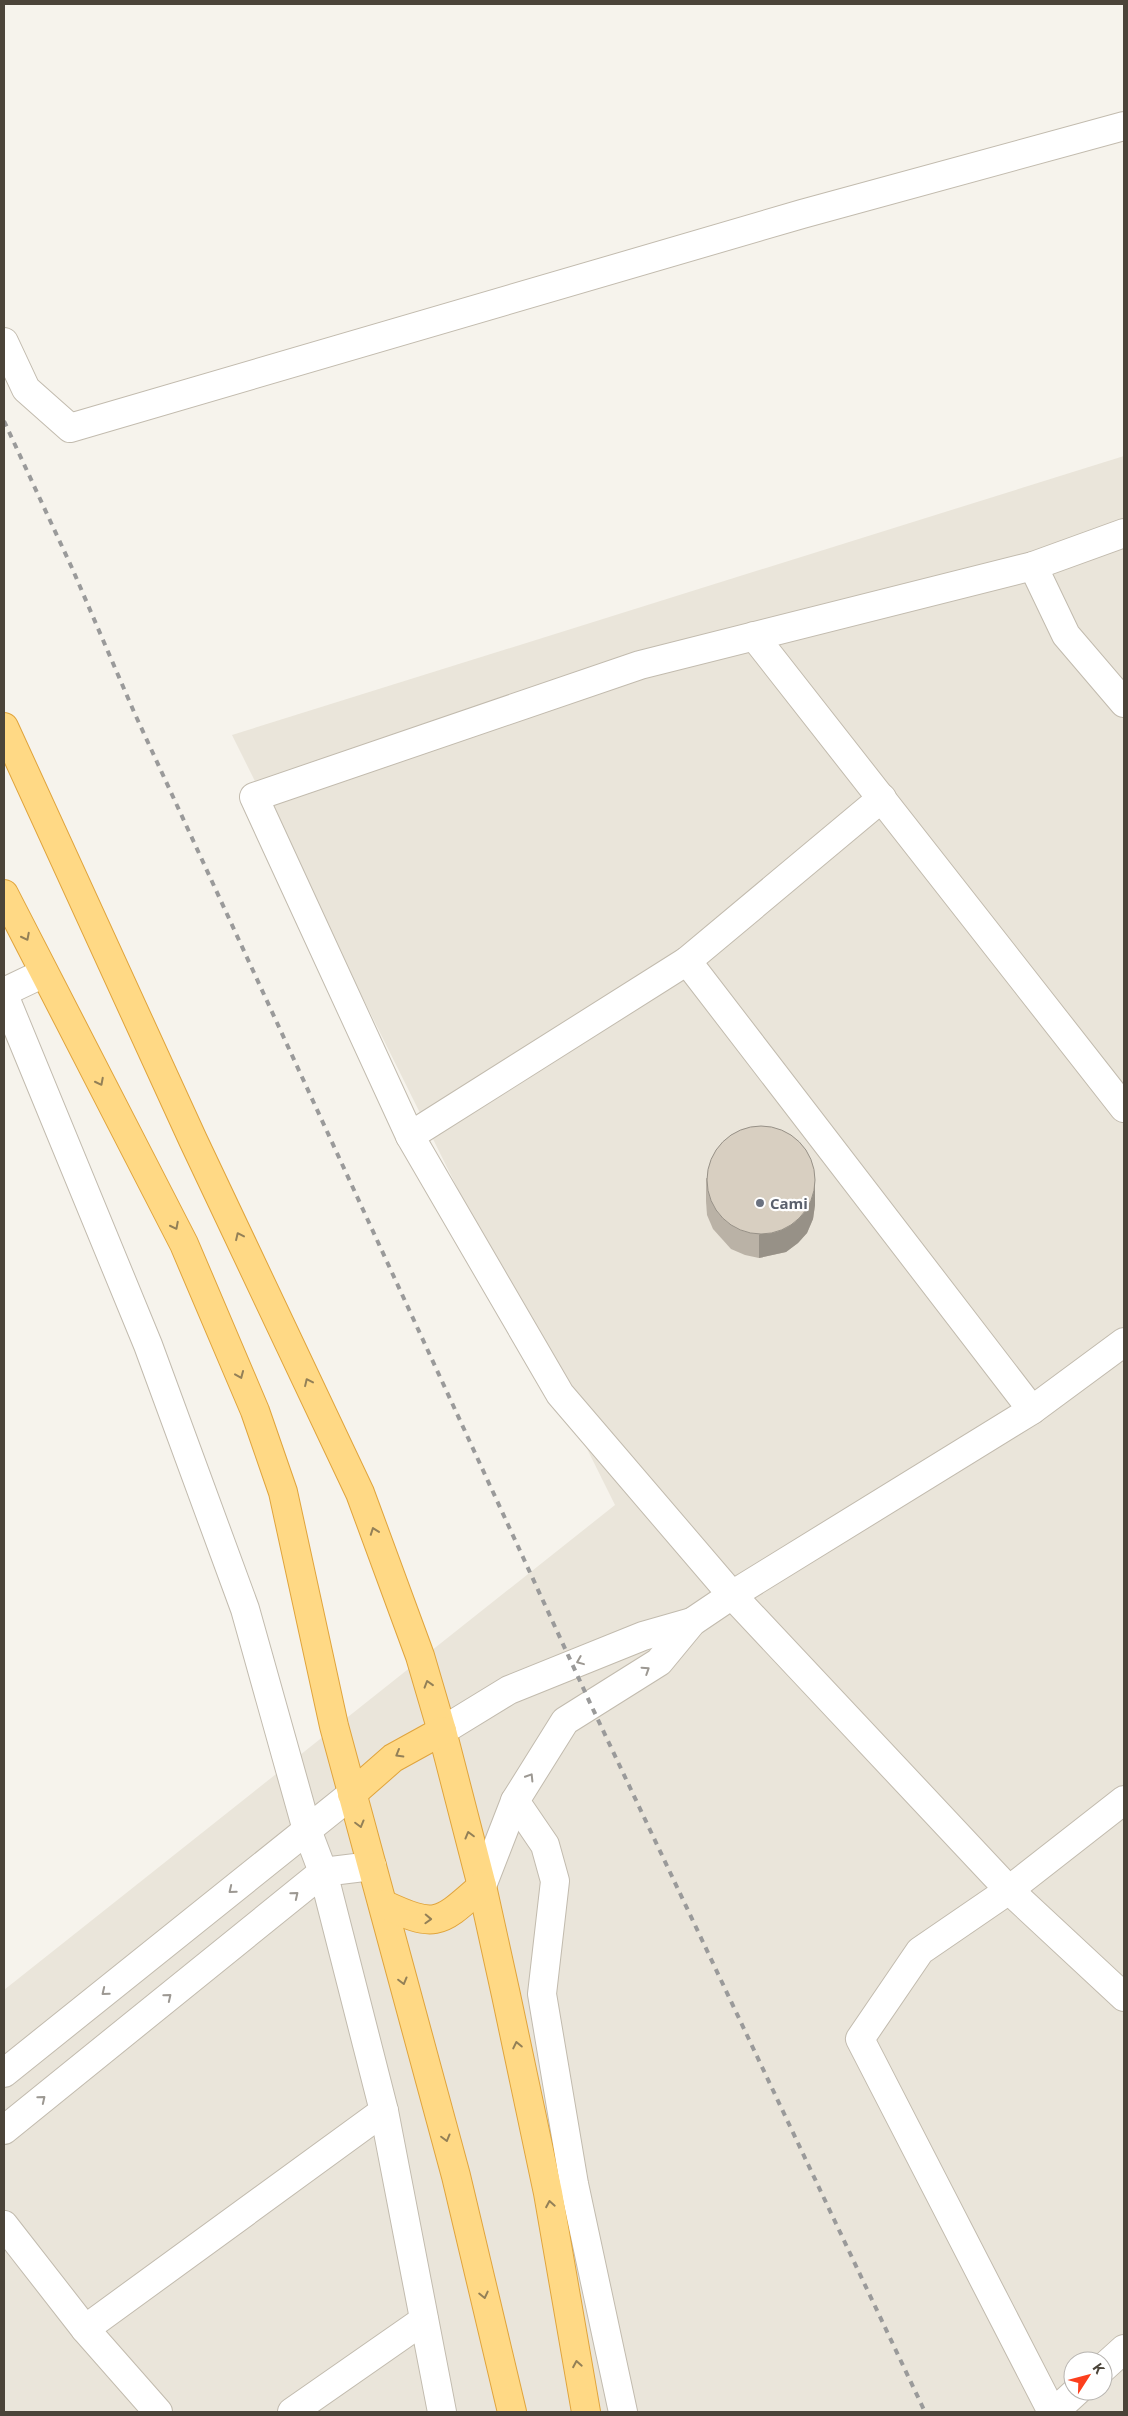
<svg xmlns="http://www.w3.org/2000/svg" width="1128" height="2416" viewBox="0 0 1128 2416" font-family="'Open Sans',sans-serif">
<style>
.residential{fill:#eae5da;fill-rule:evenodd}
.lines{fill:none;stroke-linecap:round;stroke-linejoin:round}
.minor-casing{stroke:#c2bbae;stroke-width:30}
.trunk-casing{stroke:#e0a43c;stroke-width:30}
.minor{stroke:#fff;stroke-width:28}
.trunk{stroke:#ffd985;stroke-width:28}
.rail{stroke:#9a9a9a;stroke-width:4;stroke-dasharray:6 6;stroke-linecap:butt}
.wall{fill:#bab2a6}
.shaded-wall{fill:#979187}
.building{fill:#d8cfc1;stroke:#979187}
.oneway{stroke:#938057}
.oneway2{stroke:#9c9892}
.worship-dot{fill:#6b7280;stroke:#fff;stroke-width:2}
.labels{text-anchor:middle;dominant-baseline:central;stroke-width:4.5;stroke-linejoin:round;paint-order:stroke}
.worship-label{font-size:15px;font-weight:bold;fill:#5b616d;stroke:#fff;text-anchor:start}
</style>
<rect width="100%" height="100%" fill="#f6f3ec"/>
<path class="residential" d="M1124,456v1956h-1120v-422l611,-485 -383,-770zM1073,2361h30v30h-30z"/>
<g class="lines">
<g class="minor-casing">
<g id="minor">
<polyline points="4,342 26,389 70,428 802,214 1124,126"/>
<polyline points="1033,566 1124,533"/>
<polyline points="754,636 1124,1108"/>
<polyline points="1124,703 1066,635 1033,566 640,665 254,797 410,1136 560,1394 732,1595 1009,1890 1124,1997"/>
<polyline points="687,961 882,798"/>
<polyline points="4,992 44,973"/>
<polyline points="4,995 148,1345 245,1609 307,1830 323,1872 384,2111 442,2412"/>
<polyline points="410,1136 687,961 1032,1410"/>
<polyline points="442,1731 509,1690 643,1636 692,1622"/>
<polyline points="515,1801 545,1845 555,1881 542,1994 574,2184 623,2412"/>
<polyline points="482,1886 515,1801 565,1721 659,1662 692,1622 732,1595 1032,1410 1124,1342"/>
<polyline points="4,2073 352,1794"/>
<polyline points="4,2130 323,1872 372,1866"/>
<polyline points="4,2225 85,2329 158,2412"/>
<polyline points="85,2329 384,2111"/>
<polyline points="1103,2368 1124,2349"/>
<polyline points="292,2412 424,2320"/>
<polyline points="1052,2412 860,2039 920,1951 1009,1890 1124,1800"/>
<polyline points="1054,2412 1077,2391"/>
</g>
</g>
<g class="trunk-casing">
<g id="trunk">
<polyline points="4,727 193,1140 360,1493 420,1656 442,1731 482,1886 506,1995 548,2193 586,2412"/>
<polyline points="4,894 184,1244 255,1411 283,1492 334,1726 456,2176 512,2412"/>
<polyline points="352,1794 393,1758 442,1731"/>
<path d="M383,1904c54,25 56,20 99,-18"/>
</g>
</g>
<use href="#minor" class="minor"/>
<use href="#trunk" class="trunk"/>
<polyline class="rail" points="4,421 72,568 134,712 591,1705 925,2412"/>
</g>
<polygon class="wall" points="706,1178 815,1205 813,1219 807,1233 798,1243 786,1252 759,1258 745,1255 731,1249 713,1229 707,1215 706,1201"/>
<polygon class="shaded-wall" points="815,1182 815,1205 813,1219 807,1233 798,1243 786,1252 759,1258 759,1235"/>
<circle class="building" cx="761" cy="1180" r="54"/>
<defs><path id="oneway-chevron" d="M-2-3.5L2.5 0L-2 3.5" fill="none" stroke-width="1.6" stroke-linecap="round" stroke-linejoin="round" transform="scale(1.25)"/></defs>
<g class="oneway">
<use href="#oneway-chevron" transform="translate(26 937) rotate(63)"/>
<use href="#oneway-chevron" transform="translate(100 1082) rotate(63)"/>
<use href="#oneway-chevron" transform="translate(175 1226) rotate(63)"/>
<use href="#oneway-chevron" transform="translate(239 1236) rotate(-115)"/>
<use href="#oneway-chevron" transform="translate(240 1375) rotate(67)"/>
<use href="#oneway-chevron" transform="translate(308 1382) rotate(-115)"/>
<use href="#oneway-chevron" transform="translate(374 1531) rotate(-110)"/>
<use href="#oneway-chevron" transform="translate(428 1684) rotate(-107)"/>
<use href="#oneway-chevron" transform="translate(399 1754) rotate(150)"/>
<use href="#oneway-chevron" transform="translate(360 1824) rotate(75)"/>
<use href="#oneway-chevron" transform="translate(469 1835) rotate(-105)"/>
<use href="#oneway-chevron" transform="translate(428 1919) rotate(2)"/>
<use href="#oneway-chevron" transform="translate(403 1981) rotate(75)"/>
<use href="#oneway-chevron" transform="translate(517 2045) rotate(-102)"/>
<use href="#oneway-chevron" transform="translate(446 2138) rotate(75)"/>
<use href="#oneway-chevron" transform="translate(550 2204) rotate(-100)"/>
<use href="#oneway-chevron" transform="translate(484 2295) rotate(77)"/>
<use href="#oneway-chevron" transform="translate(577 2364) rotate(-100)"/>
</g>
<g class="oneway2">
<use href="#oneway-chevron" transform="translate(580 1661) rotate(158)"/>
<use href="#oneway-chevron" transform="translate(646 1670) rotate(-33)"/>
<use href="#oneway-chevron" transform="translate(530 1777) rotate(-58)"/>
<use href="#oneway-chevron" transform="translate(232 1890) rotate(141)"/>
<use href="#oneway-chevron" transform="translate(295 1895) rotate(-39)"/>
<use href="#oneway-chevron" transform="translate(105 1992) rotate(141)"/>
<use href="#oneway-chevron" transform="translate(168 1997) rotate(-39)"/>
<use href="#oneway-chevron" transform="translate(42 2099) rotate(-39)"/>
</g>
<circle class="worship-dot" cx="760" cy="1203" r="5"/>
<g class="labels">
<g class="worship-label">
<text x="770" y="1203">Cami</text>
</g>
</g>
<rect width="1128" height="2416" fill="none" stroke="#4b4439" stroke-width="10"/>
<g transform="translate(1088 2376) rotate(54)"><circle r="24" fill="#ffffff" stroke="#b7b4b0"/>
<path d="M0-4L9 19L0 12L-9 19Z" fill="#fc3f1d"/>
<text y="-8" font-size="14" font-weight="bold" text-anchor="middle" fill="#4b4439">K</text>
</g>
</svg>
